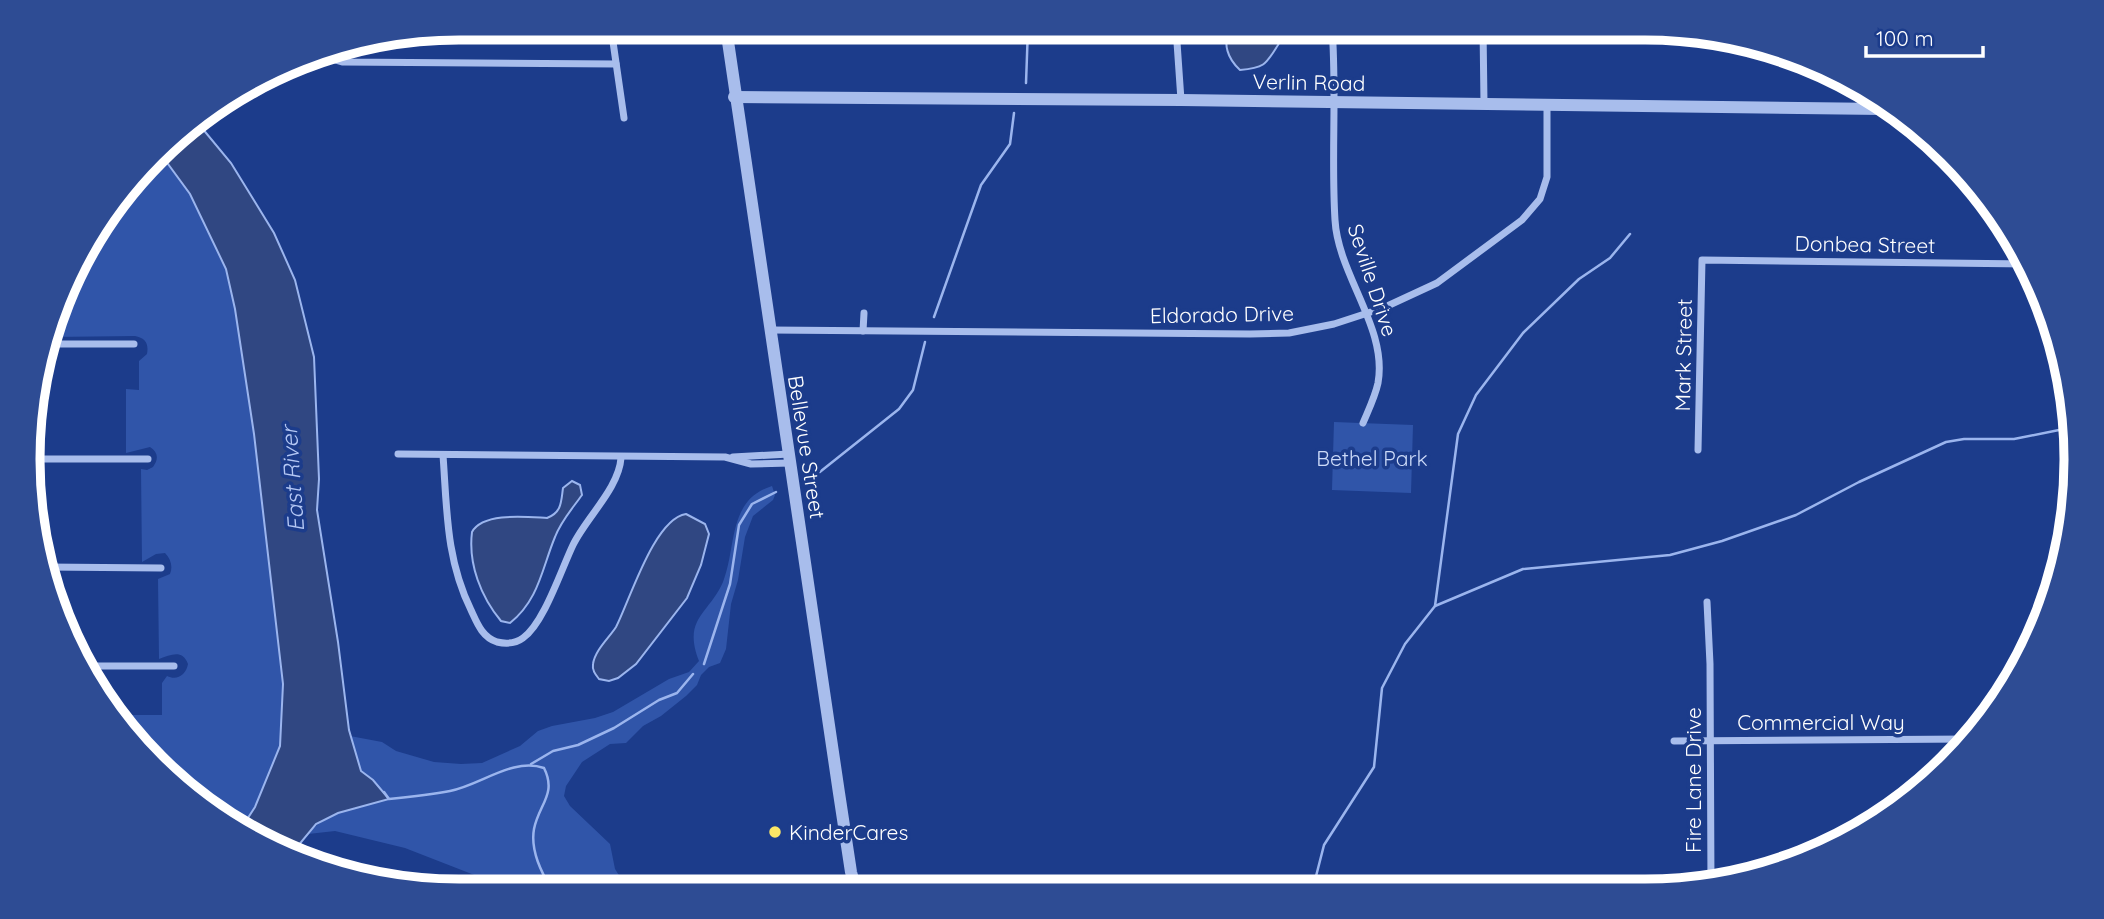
<svg xmlns="http://www.w3.org/2000/svg" width="2104" height="919" viewBox="0 0 2104 919" font-family="Quicksand,sans-serif">
<style>
.green{fill:#3055a9}
.water{fill:#304782;stroke:#9bb5ee;stroke-width:2}
.lines{fill:none;stroke-linecap:round;stroke-linejoin:round}
.stream{stroke:#9bb5ee;stroke-width:2.5}
.minor{stroke:#a8bdec;stroke-width:7}
.tertiary{stroke:#a8bdec;stroke-width:12}
.poi-dot{fill:#fce766;stroke:#1c3c8b;stroke-width:2.5}
.labels{text-anchor:middle;dominant-baseline:central;stroke-width:7;stroke-linejoin:round;paint-order:stroke}
.street-label{font-size:21px;fill:#fff;stroke:#1c3c8b}
.park-label{font-size:21px;fill:#cddbf9;stroke:#1c3c8b}
.poi-label{font-size:21px;fill:#fff;stroke:#1c3c8b;text-anchor:start}
.water-label{font-size:23px;font-style:italic;fill:#b4c7f4;stroke:#1c3c8b}
.rim{fill:none;stroke:#fff;stroke-width:9}
</style>
<rect width="100%" height="100%" fill="#1c3c8b"/>
<g class="green">
<path d="M160,153l30,41 36,75 9,40 19,125 29,250 -2,62 -26,61 -11,17 -69,-40 -52,-64v-5h39v-32l5,-7c10,5 19,-1 21,-12 -6,-15 -17,-9 -29,-5l-1,-80 12,-5c3,-7 1,-15 -5,-21l-9,1 -14,8 -1,-93 6,1 6,-3c6,-8 5,-15 -3,-20l-24,6v-64l13,1v-29l8,-7c2,-11 -2,-16 -12,-18l-84,1 35,-94z"/>
<polygon points="1334,422 1413,425 1411,493 1332,490"/>
<path d="M772,486l3,9 -2,5 -20,16 -8,21 -7,43 -7,24 -5,45 -6,14 -11,4 -8,8 -4,10 -11,11 -25,20 -18,10 -17,17 -16,1 -28,18 -16,24 -2,10 6,10 40,38 5,25 7,11 2,11h-120l-22,-13 -77,-30 -70,-17 -27,3c19,-23 54,-27 81,-35l-16,-19 -12,-9 -11,-35 32,6 14,9 38,11 27,2 21,-1 38,-17 18,-15 14,-5 43,-8 18,-6 56,-33 20,-7 10,-11c-17,-43 11,-48 24,-79 14,-35 4,-82 49,-96z"/>
</g>
<g class="water">
<path d="M1230,28h52c2,8 0,10 -4,17 -12,19 -13,23 -38,25 -12,-11 -18,-26 -10,-42z"/>
<polygon points="197,122 231,163 274,233 295,280 314,357 319,479 317,510 338,642 349,730 361,771 373,780 389,799 338,813 316,824 293,852 244,824 255,807 280,746 283,684 254,434 235,309 226,269 190,194 160,153 175,135"/>
<path d="M572,481l8,4 2,10c-10,14 -21,26 -27,42 -13,31 -16,63 -45,86l-9,-2c-20,-24 -33,-57 -29,-89 11,-20 55,-15 75,-14 15,-6 14,-16 16,-30z"/>
<path d="M686,514l19,10 4,10 -8,31 -14,33 -51,66 -18,14 -9,3 -10,-2c-4,-5 -7,-9 -6,-15 2,-14 16,-26 23,-37 14,-27 38,-108 70,-113z"/>
</g>
<g class="lines">
<g class="stream">
<polyline points="1026,83 1028,28"/>
<polyline points="934,317 981,185 1010,144 1014,113"/>
<polyline points="811,479 899,409 913,390 925,342"/>
<polyline points="1435,606 1458,434 1476,395 1523,333 1579,279 1610,258 1630,234"/>
<polyline points="704,664 730,584 739,525 752,504 776,492"/>
<polyline points="531,764 553,751 578,745 614,728 659,700 677,693 693,674"/>
<path d="M384,792l5,7c21,-2 41,-4 61,-8 31,-6 63,-34 94,-23 13,26 -5,36 -10,61 -4,22 8,44 18,62"/>
<polyline points="1313,888 1324,845 1374,767 1382,688 1405,644 1435,606 1523,569 1670,555 1722,541 1796,515 1859,482 1946,442 1964,439 2014,439 2064,429 2075,431"/>
</g>
<g class="minor">
<polyline points="611,28 624,118"/>
<polyline points="1176,28 1181,100"/>
<path d="M1332,28c5,64 -1,128 3,192 3,55 53,108 43,163 -3,14 -10,28 -15,40"/>
<polyline points="1483,28 1484,103"/>
<polyline points="315,54 342,62 616,64"/>
<polyline points="770,330 1250,334 1289,333 1334,324 1383,308 1437,283 1522,220 1540,199 1547,177 1547,104"/>
<polyline points="863,331 864,313"/>
<polyline points="48,344 134,344"/>
<polyline points="1698,450 1702,260 2028,264"/>
<polyline points="398,454 725,457 751,464 790,463"/>
<path d="M443,455c4,55 3,104 28,155 6,13 11,27 26,32 9,2 18,2 26,-4 21,-15 38,-68 50,-93 13,-27 46,-57 48,-87"/>
<polyline points="733,457 789,454"/>
<polyline points="36,459 148,459"/>
<polyline points="45,567 161,568"/>
<polyline points="1707,602 1710,664 1711,885"/>
<polyline points="82,666 174,666"/>
<polyline points="1674,741 1969,739"/>
</g>
<g class="tertiary">
<polyline points="726,28 839,793 851,872 856,890"/>
<polyline points="734,97 1181,100 1883,109"/>
</g>
</g>
<circle class="poi-dot" cx="775" cy="832" r="7"/>
<g class="labels">
<g class="street-label">
<text transform="translate(1309 82) rotate(1)">Verlin Road</text>
<text transform="translate(1865 244) rotate(1)">Donbea Street</text>
<text transform="translate(1373 280) rotate(72)">Seville Drive</text>
<text transform="translate(1222 314) rotate(-1)">Eldorado Drive</text>
<text transform="translate(1683 355) rotate(-89)">Mark Street</text>
<text transform="translate(807 447) rotate(81)">Bellevue Street</text>
<text x="1821" y="722">Commercial Way</text>
<text transform="translate(1693 780) rotate(-90)">Fire Lane Drive</text>
</g>
<g class="park-label">
<text x="1372" y="458">Bethel Park</text>
</g>
<g class="poi-label">
<text x="789" y="832">KinderCares</text>
</g>
<g class="water-label">
<text transform="translate(292 479) rotate(-94)">East River</text>
</g>
</g>
<path d="M0 0H2104V919H0ZM459 40H1645A419 419 0 0 1 2064 459V460A419 419 0 0 1 1645 879H459A419 419 0 0 1 40 460V459A419 419 0 0 1 459 40Z" fill="#2e4c94" fill-rule="evenodd"/>
<path class="rim" d="M459 40H1645A419 419 0 0 1 2064 459V460A419 419 0 0 1 1645 879H459A419 419 0 0 1 40 460V459A419 419 0 0 1 459 40Z"/>
<path d="M1866 46v10h117v-10" fill="none" stroke="#ffffff" stroke-width="3.5"/>
<text x="1876" y="46" font-size="21" fill="#ffffff" stroke="#1c3c8b" stroke-width="5" paint-order="stroke">100 m</text>
</svg>
